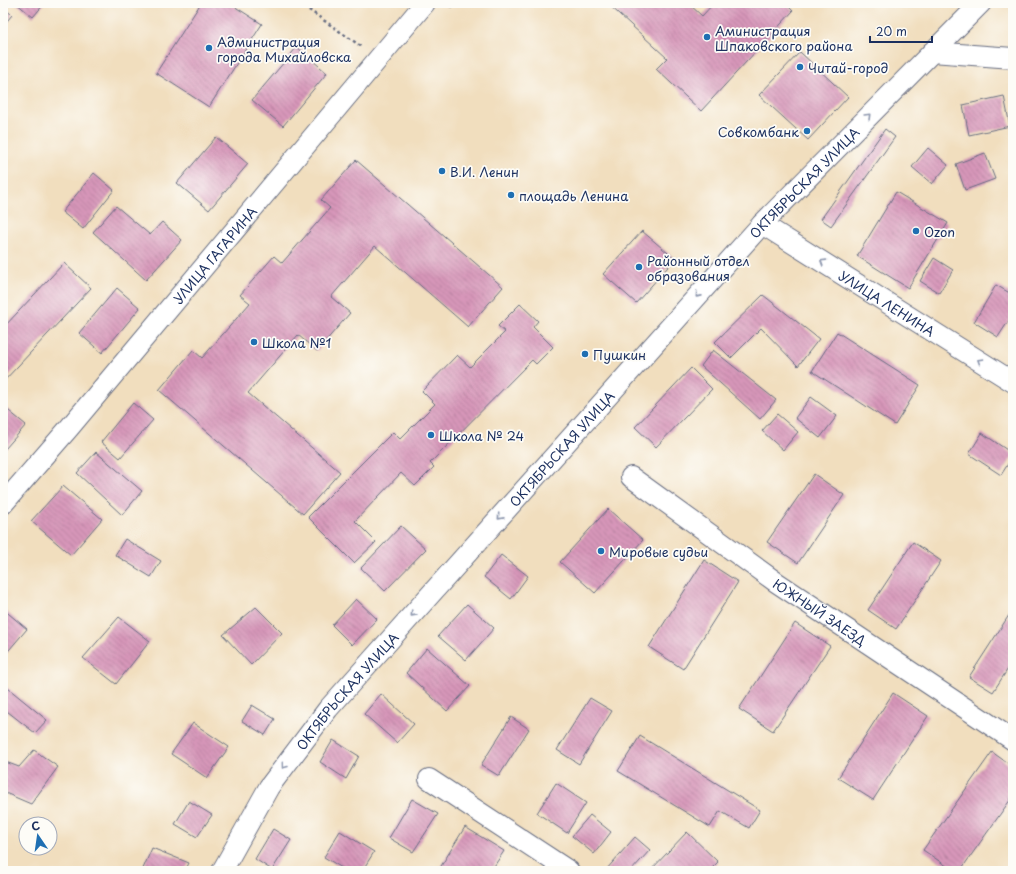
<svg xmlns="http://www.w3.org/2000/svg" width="1016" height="874" viewBox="0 0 1016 874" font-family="'Playpen Sans',sans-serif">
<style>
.building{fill:url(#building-back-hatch)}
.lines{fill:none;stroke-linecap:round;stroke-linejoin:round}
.street-casing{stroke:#666c80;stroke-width:22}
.path{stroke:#666c80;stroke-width:2.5;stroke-dasharray:3 3;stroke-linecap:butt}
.street{stroke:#fff;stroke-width:20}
.oneway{stroke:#8d97ae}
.poi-dot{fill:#1f6fb2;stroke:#fdfcf7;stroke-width:1.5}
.labels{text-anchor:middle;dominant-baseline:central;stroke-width:3.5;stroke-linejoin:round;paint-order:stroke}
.poi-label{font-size:13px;fill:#1b2f5e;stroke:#fdfcf7;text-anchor:start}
.street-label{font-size:13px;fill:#1b2f5e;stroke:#fdfcf7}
</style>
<defs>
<pattern id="building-back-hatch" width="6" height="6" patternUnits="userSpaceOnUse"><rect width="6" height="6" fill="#d796b9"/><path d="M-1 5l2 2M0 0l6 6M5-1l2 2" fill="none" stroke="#ae7b9a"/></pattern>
</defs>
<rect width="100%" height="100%" fill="#fdfcf7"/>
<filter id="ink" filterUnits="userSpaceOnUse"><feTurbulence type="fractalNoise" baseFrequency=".025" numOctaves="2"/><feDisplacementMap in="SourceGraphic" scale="8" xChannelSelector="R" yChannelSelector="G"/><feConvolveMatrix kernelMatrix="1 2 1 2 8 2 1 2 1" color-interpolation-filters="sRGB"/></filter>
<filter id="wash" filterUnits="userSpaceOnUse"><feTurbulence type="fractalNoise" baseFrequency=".012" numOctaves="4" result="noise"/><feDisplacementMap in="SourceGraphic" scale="16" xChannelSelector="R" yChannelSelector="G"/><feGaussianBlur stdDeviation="0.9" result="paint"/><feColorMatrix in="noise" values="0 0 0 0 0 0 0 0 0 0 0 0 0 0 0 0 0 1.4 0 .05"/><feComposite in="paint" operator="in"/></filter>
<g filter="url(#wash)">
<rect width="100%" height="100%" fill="#f1debe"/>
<g id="blocks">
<g class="building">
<polygon points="16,3 45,3 33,17"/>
<polygon points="201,3 229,3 262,24 209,107 156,73"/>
<polygon points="607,3 688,3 702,16 714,3 785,3 793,11 701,111 656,69 667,58"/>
<polygon points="3,7 12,15 3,26"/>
<polygon points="297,47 327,73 283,126 252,100"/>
<polygon points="800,52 848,97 808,140 759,95"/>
<polygon points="1004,96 1010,126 969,135 963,105"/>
<polygon points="885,129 895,137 831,226 821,219"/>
<polygon points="216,137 248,164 209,210 177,183"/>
<polygon points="928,148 948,165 932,184 912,167"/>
<polygon points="985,153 995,179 965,190 956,164"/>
<polygon points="356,160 503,287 468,327 375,246 331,297 350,313 317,351 298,335 248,393 340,472 303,514 159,390 193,350 202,358 250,303 240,295 274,256 282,263 330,208 321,200"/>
<polygon points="94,173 114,190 83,229 62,212"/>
<polygon points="896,192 948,223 908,288 857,256"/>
<polygon points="116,206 150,235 162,222 182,240 146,280 93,232"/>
<polygon points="642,231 675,259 636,303 603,274"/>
<polygon points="934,258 953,270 939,293 920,281"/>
<polygon points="64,263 91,288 3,382 3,328"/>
<polygon points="996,285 1013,295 1013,314 998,337 974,322"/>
<polygon points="117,288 140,308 102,353 79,333"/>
<polygon points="763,295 819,339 798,366 761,328 731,358 715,342"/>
<polygon points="520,304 538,321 533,327 553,347 536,364 532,360 430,463 434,467 415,486 401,473 355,521 376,542 354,563 308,517 393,432 400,439 435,404 422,391 457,355 470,367 505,332 498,326"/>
<polygon points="837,332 920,385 895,425 812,371"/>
<polygon points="713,350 776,400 760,419 701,366"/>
<polygon points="691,368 712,389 656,447 635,427"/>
<polygon points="811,397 837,416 820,438 795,418"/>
<polygon points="133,403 153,420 120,458 101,442"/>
<polygon points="3,406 26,425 5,449 3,448"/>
<polygon points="777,414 798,432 783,450 762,431"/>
<polygon points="982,433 1013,454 1013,456 1001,475 969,454"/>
<polygon points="96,452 142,491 122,515 77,473"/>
<polygon points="814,474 844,495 798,563 767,542"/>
<polygon points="63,486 102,519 71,555 31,521"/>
<polygon points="608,509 643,540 595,593 560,562"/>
<polygon points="401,526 426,549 385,591 361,568"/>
<polygon points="125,539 161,561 151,577 115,555"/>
<polygon points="913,542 941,561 896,629 868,610"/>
<polygon points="501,555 528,576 511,599 484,577"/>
<polygon points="704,560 738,582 683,669 649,647"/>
<polygon points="356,599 377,619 352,645 332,625"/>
<polygon points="467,604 494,628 466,660 438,636"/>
<polygon points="256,607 282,633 251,665 223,635"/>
<polygon points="3,609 27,629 3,657"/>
<polygon points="1013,609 1013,661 993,692 969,677"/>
<polygon points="119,617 150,641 116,684 83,658"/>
<polygon points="795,623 830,646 773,731 739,709"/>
<polygon points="427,648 470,686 447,711 406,673"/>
<polygon points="3,684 47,720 35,733 3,708"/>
<polygon points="893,693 928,716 873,800 838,778"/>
<polygon points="381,694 414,724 397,743 364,714"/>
<polygon points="590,698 612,711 579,764 557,750"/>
<polygon points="252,705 275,719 265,735 242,721"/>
<polygon points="511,717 529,729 499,776 481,765"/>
<polygon points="193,723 229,747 207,778 171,754"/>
<polygon points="640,736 760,810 749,828 720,811 710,827 618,771"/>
<polygon points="333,740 359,756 346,779 320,762"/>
<polygon points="34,750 58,767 31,804 3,792 3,761 19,767"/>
<polygon points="992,752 1013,767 1013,796 960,871 954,871 923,850"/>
<polygon points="556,783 586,803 567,833 537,813"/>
<polygon points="412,799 438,814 413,852 389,838"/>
<polygon points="189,801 212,815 197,837 175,824"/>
<polygon points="590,815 611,832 594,854 572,836"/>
<polygon points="465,827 504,851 491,871 438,871"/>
<polygon points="273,829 291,840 272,870 255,859"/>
<polygon points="340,831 374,852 362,871 347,871 324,857"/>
<polygon points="687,832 718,862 709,871 650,871"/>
<polygon points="635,837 650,850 631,871 605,871"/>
<polygon points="152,848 189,863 185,871 142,871"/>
</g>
</g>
</g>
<g filter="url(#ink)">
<use href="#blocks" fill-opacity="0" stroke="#666c80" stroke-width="1"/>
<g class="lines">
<g class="street-casing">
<g id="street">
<polyline points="932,52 1013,58"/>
<path id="s1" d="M762,224l251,158"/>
<path id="s2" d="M631,477l145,105 237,158"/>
<path id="s3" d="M3,504l66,-76 356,-425"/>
<polyline points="429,779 569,871"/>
<path id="s4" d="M222,871l47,-84 59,-78 434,-485 219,-221"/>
</g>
</g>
<g class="path">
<polyline points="299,3 362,47"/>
<polyline points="445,3 452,7"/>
</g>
<use href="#street" class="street"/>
</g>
<defs><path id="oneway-chevron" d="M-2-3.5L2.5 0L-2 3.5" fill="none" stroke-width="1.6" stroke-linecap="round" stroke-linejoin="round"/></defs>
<g class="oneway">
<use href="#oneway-chevron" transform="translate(868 116) rotate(-45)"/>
<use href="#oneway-chevron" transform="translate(823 262) rotate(-148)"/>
<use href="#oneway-chevron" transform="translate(698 295) rotate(132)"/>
<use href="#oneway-chevron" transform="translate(980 361) rotate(-148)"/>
<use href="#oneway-chevron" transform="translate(500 517) rotate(132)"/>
<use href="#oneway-chevron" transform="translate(413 614) rotate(132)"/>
<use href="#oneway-chevron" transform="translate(284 766) rotate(127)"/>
</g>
</g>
<g class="poi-dot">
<circle cx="707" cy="37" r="4"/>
<circle cx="209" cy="48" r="4"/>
<circle cx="800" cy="67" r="4"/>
<circle cx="807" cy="131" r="4"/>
<circle cx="442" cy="171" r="4"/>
<circle cx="511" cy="195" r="4"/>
<circle cx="916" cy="231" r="4"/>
<circle cx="639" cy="267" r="4"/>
<circle cx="254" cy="342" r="4"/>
<circle cx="585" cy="354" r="4"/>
<circle cx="431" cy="435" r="4"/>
<circle cx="601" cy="551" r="4"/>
</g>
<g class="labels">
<g class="poi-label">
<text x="715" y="30">Аминистрация<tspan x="715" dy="15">Шпаковского района</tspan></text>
<text x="217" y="41">Администрация<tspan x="217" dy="15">города Михайловска</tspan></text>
<text x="808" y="67">Читай-город</text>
<text x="799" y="131" text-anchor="end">Совкомбанк</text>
<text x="450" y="171">В.И. Ленин</text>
<text x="519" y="195">площадь Ленина</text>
<text x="924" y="231">Ozon</text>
<text x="647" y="260">Районный отдел<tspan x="647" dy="15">образования</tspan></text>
<text x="262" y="342">Школа №1</text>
<text x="593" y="354">Пушкин</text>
<text x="439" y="435">Школа № 24</text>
<text x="609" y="551">Мировые судьи</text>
</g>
<g class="street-label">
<text stroke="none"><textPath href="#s4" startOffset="904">ОКТЯБРЬСКАЯ УЛИЦА</textPath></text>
<text stroke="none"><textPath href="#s3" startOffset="327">УЛИЦА ГАГАРИНА</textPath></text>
<text stroke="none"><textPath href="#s1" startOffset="148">УЛИЦА ЛЕНИНА</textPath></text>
<text stroke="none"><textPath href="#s4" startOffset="544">ОКТЯБРЬСКАЯ УЛИЦА</textPath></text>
<text stroke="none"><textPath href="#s2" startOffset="232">ЮЖНЫЙ ЗАЕЗД</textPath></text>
<text stroke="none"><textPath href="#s4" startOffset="220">ОКТЯБРЬСКАЯ УЛИЦА</textPath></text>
</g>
</g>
<rect width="1016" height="874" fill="none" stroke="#fdfcf7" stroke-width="16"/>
<g transform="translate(38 836) rotate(347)"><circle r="19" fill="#fdfcf7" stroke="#a3aaba"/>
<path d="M0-3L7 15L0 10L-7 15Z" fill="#1f6fb2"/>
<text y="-6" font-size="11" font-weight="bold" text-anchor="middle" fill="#1b2f5e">С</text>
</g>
<path d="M870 36v6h62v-6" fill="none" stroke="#1b2f5e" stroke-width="2"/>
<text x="876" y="36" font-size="12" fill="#1b2f5e" stroke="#fdfcf7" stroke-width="3" paint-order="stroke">20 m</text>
</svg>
